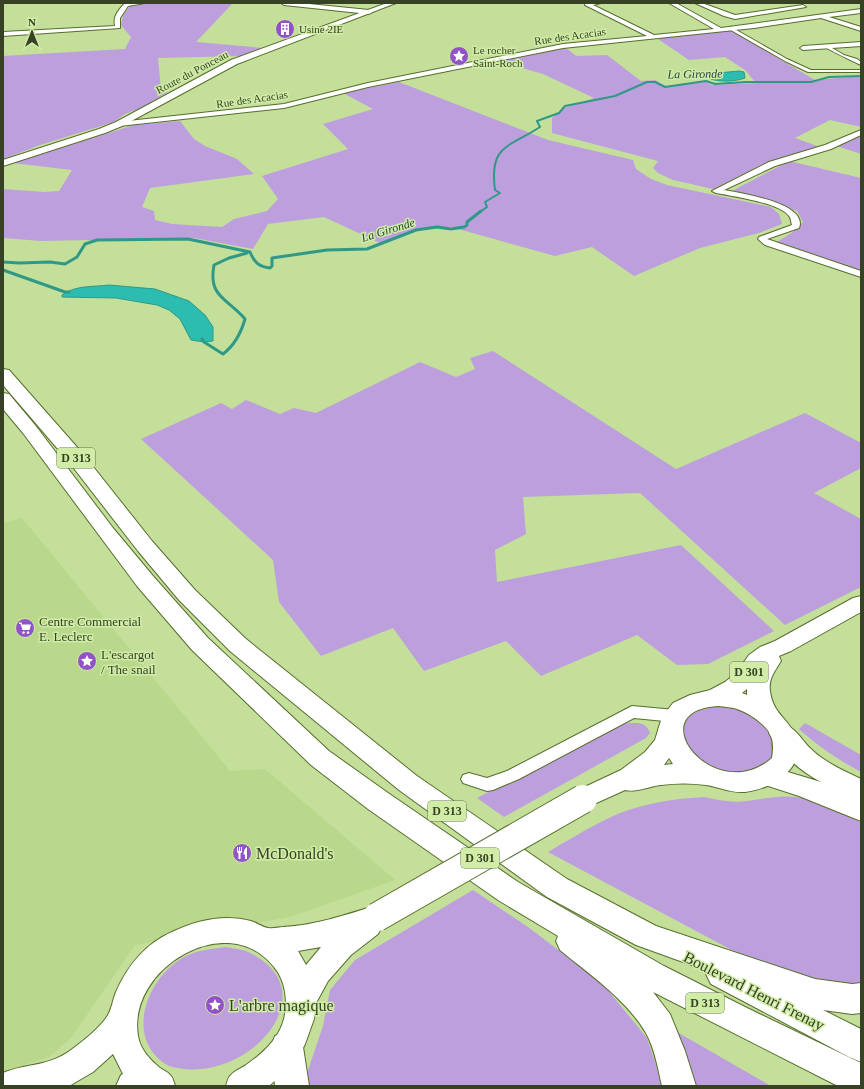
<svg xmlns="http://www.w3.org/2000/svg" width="864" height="1089" viewBox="0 0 864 1089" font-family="Georgia,serif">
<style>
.built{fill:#b9d88b}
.green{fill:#be9fde}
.water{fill:#2dbdb0;stroke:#309886}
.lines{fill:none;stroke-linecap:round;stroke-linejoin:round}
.stream-far1{stroke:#309886;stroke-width:2}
.stream{stroke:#309886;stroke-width:3}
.pedestrian-casing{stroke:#566e2c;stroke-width:2}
.minor-casing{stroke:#566e2c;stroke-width:2}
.tertiary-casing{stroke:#566e2c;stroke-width:2}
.primary-casing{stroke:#566e2c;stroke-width:2}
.trunk-casing{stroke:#566e2c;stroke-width:2}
.pedestrian{fill:#fff;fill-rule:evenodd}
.minor{fill:#fff;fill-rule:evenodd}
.tertiary{fill:#fff;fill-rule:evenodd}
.primary{fill:#fff;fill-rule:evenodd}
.trunk{fill:#fff;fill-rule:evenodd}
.primary-bridge-casing{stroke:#566e2c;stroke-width:30;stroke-linecap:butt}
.primary-bridge{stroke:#fff;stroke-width:28}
.labels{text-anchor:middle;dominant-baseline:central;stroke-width:3;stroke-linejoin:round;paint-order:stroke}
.far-poi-label{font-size:11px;fill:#364125;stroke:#d0eca6;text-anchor:start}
.far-street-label{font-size:11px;fill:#364125;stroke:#d0eca6}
.far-water-label{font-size:12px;font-style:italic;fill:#284441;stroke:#d0eca6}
.shield{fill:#d0eca6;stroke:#64744c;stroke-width:1}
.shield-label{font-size:12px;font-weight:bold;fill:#364125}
.poi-label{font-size:13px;fill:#364125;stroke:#d0eca6;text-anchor:start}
.near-poi-label{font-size:16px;fill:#364125;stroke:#d0eca6;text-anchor:start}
.near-street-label{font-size:16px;fill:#364125;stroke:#d0eca6}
</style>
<rect width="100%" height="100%" fill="#c3df9a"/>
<polygon class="built" points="22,518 230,771 265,769 395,880 290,917 135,945 71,1038 49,1057 3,1072 3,523"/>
<g class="green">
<polygon points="163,3 233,3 196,42 263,48 241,56 158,58 161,90 168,92 141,108 125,114 114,122 40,145 3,159 3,56 125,49 131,37 121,25 123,15 131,5"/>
<polygon points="730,30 815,80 861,76 861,127 830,120 795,138 820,147 773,160 713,189 673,180 658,173 653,168 658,161 552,133 552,118 564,108 594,98 543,74 497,61 565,47 576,56 607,55 641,81 655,80 666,86 706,82 712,85 756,83 745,70 725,57 689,60 655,37"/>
<polygon points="399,82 548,140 633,160 636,169 651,179 667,185 771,207 779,214 782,224 759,233 700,248 634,276 592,247 555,256 451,227 429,227 380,243 324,217 268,224 253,249 194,238 41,241 3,238 3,189 44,192 59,191 72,170 13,163 134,125 180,121 194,139 205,146 237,159 254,174 150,188 142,207 154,211 155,220 172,224 222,227 234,219 267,211 278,199 262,176 348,149 323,124 373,109 343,93"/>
<polygon points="861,136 861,154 837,146"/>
<polygon points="789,161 861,178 861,271 777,242 793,232 803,222 797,211 770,200 732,191"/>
<polygon points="493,351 676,469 805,413 861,443 861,468 814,493 861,519 861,587 785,625 640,493 523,497 526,534 495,550 497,582 681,545 774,631 708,664 677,665 637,635 541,676 506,641 424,671 393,628 321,656 279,602 273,560 141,439 221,403 232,409 246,400 280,414 294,408 316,413 420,362 456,377 475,369 470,358"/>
<path d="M718,706c14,2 28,4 40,13 11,8 22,27 12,40 -2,3 -7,5 -10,7 -3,2 -7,5 -10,6 -18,6 -43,-4 -57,-15 -3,-3 -5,-10 -7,-14 -12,-25 10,-33 32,-37z"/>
<path d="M629,723c10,0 17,-1 21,10l-4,5 -142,79 -27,-19 136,-71z"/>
<path d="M805,723l56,32v17c-24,-13 -42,-25 -62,-43z"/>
<path d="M704,797c14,3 28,6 43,4 16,-2 32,-6 49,-4 20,2 47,16 65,26v163l-17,1 -73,-16 -223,-119c17,-10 35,-21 53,-30 31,-17 68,-23 103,-25z"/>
<polygon points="473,890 528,927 602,983 647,1038 663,1086 309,1086 307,1073 323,1026 330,990 355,960"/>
<path d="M225,947c7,1 15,2 21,4 87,38 1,138 -77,115 -46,-26 -23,-88 15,-109 13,-7 27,-8 41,-10z"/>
<polygon points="677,1032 771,1086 692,1086"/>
</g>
<g class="water">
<path d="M739,71l5,1 1,6c-10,4 -31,5 -40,-2l2,-2z"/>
<path d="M109,285l46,4 34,12 16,14 8,12v14l-9,1 -13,-2 -11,-21 -11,-9 -12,-5 -41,-7 -54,-1v-2c13,-10 32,-8 47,-10z"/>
</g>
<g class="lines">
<path class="stream-far1" d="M480,212l7,-5 -2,-5 15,-9 -5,-3c-6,-45 13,-42 45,-63l-3,-6 22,-8 6,-7 50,-10 32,-14h8l10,5 41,-6 9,3 31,-2h65l18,-5 32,-1"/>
<g class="stream">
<path d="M3,262l16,1 31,-1 15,2 12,-7 8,-13 12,-4 91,-1 62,13c4,10 9,15 20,16l2,-2v-8l55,-8 40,-1 49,-19 21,-3 14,2 13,-2 3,-2v-3l14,-11"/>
<polyline points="3,270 65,292 69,292"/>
<path d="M202,339l2,3 19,12c12,-9 18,-21 22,-35 -18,-21 -37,-22 -31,-54l15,-7 18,-5"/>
</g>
<g class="pedestrian-casing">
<g id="pedestrian">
<polygon points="729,27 731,27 787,59 811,70 861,70 861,72 808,72 785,61 729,29"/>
<path d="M825,45h2l17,10 13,4 4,3v3c-12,-6 -24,-11 -36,-18z"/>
</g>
</g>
<g class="minor-casing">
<g id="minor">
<path d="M130,3h15l-17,3 -8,12v10l-117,8v-4l112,-6c-2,-10 3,-15 9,-22z"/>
<polygon points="281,3 299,3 369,10 372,12 369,14 284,5"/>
<polygon points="585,3 601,3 593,5 654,35 714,29 669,3 676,3 721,28 861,9 861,13 829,17 861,27 861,31 821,18 754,28 563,48 368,87 284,108 119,126 116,124 119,122 284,104 368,83 563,44 647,36 585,5"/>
<polygon points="695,3 702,3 735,15 803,5 806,7 735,19 724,16"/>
<polygon points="861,42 861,46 803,50 800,48 803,46"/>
<path d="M861,130v5l-30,14 -56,17 -51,24c15,3 85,13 75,38l-32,11 94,32v6l-96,-32 -7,-6 1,-2 33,-12c-1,-3 -1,-7 -3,-9 -9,-13 -57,-20 -73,-23l-4,-2 57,-29 56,-17z"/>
<polygon points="632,706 675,710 680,712 683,716 680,720 675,722 634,718 519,779 493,790 487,791 463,783 461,779 463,775 469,773 487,778 507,771"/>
</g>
</g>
<g class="tertiary-casing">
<polygon id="tertiary" points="387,3 396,3 237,64 122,126 105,133 3,166 3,160 99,129 116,122 231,60"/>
</g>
<g class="primary-casing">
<g id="primary">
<path d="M861,596v16l-70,39 -12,5 2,5c-6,10 -13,18 -11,30 3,23 17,26 25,44 13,33 -23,54 -50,57 -16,1 -25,-5 -39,-7 -15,-2 -30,-2 -45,0 -11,1 -26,8 -36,5l-42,19 -9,-3 -4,-7 4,-7 47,-22 24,-18 10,-12 7,-23 11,-14 17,-8 20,-5 15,-8 11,-9 13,-18 11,-8 15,-6 78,-43zM747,689v6l-5,-2zM718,706c7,1 13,1 19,3 12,4 30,16 34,27 3,8 2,15 1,22 -57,50 -135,-47 -54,-52zM669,758l4,6 -9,1z"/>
<path d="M377,905l10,3 4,9 -4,9 -6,2 -3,6 -27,21 -23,26 -12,22 -2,16 -9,25 -7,14 -10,11 -19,17h-43c1,-3 2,-9 5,-11 3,-4 11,-7 15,-10 16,-11 33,-26 38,-46 4,-17 2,-38 -10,-52 -46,-59 -147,1 -136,69 2,13 12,24 22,32 3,2 8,4 10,7 3,2 4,8 5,11h-59l5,-11 2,-1 -10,-20 -20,18 -24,14h-66v-13c24,-10 45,-6 68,-23 11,-8 30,-23 37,-35 4,-7 5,-16 8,-23 12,-27 29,-48 56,-60 25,-12 53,-18 79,-11 6,2 12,6 17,7 5,1 11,-1 15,-1 33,-2 63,-12 94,-22zM321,947l-15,18 -8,-14z"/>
</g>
</g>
<g class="trunk-casing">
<g id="trunk">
<polygon points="3,369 9,370 83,454 152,541 195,590 246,639 417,776 567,879 656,926 815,979 852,984 861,983 861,1013 852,1014 823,1010 861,1029 861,1062 849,1057 711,984 706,974 708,971 636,945 547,897 399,790 230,651 179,600 138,551 69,462 3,385"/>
<path d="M3,393l6,1 26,31 78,103 40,48 55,62 121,113 59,42 130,89 146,84 81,41 116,56v23h-23l-185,-94 17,22 15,37 11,35h-34c-4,-17 -7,-37 -16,-53 -20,-34 -56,-58 -86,-83l-4,-9 2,-5 -60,-36 -130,-91 -57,-44 -119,-115 -55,-64 -114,-153 -20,-24z"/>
<path d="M782,724c15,4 19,16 30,26 14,13 32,21 49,29v42l-62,-25 -40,-13 -4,-7 4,-7 9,-3 53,16c-21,-11 -40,-28 -52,-49l4,-7z"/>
<polygon points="287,1031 299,1036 303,1047 309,1086 275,1086 271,1047 275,1036"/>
</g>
</g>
<use href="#pedestrian" class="pedestrian"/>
<use href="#minor" class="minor"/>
<use href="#tertiary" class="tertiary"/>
<use href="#primary" class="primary"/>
<use href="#trunk" class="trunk"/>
<g class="primary-bridge-casing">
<polyline id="primary-bridge" points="377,917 583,799"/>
</g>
<use href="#primary-bridge" class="primary-bridge"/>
</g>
<defs>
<g id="building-disc" transform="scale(1)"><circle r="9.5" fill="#9253c9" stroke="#d0eca6"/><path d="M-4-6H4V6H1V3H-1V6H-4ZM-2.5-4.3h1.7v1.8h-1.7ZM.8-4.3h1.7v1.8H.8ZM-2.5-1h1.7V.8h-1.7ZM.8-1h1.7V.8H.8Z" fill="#fff"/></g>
<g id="sight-disc" transform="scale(1)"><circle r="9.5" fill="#9253c9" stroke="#d0eca6"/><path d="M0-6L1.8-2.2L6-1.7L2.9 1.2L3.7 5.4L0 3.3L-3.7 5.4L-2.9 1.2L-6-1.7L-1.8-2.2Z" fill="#fff"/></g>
<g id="supermarket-disc" transform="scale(1)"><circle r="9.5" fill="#9253c9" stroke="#d0eca6"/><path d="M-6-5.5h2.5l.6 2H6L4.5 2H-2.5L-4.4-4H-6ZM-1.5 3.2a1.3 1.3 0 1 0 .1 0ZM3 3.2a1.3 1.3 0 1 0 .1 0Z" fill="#fff"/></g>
<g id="restaurant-disc" transform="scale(1)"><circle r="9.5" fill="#9253c9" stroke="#d0eca6"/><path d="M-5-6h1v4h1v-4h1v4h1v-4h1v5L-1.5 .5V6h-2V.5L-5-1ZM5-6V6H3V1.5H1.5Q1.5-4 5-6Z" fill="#fff"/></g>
</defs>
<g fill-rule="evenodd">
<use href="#building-disc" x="285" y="29"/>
<use href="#sight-disc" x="459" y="56"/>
<use href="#supermarket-disc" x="25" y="628"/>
<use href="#sight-disc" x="87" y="661"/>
<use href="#restaurant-disc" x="242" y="853"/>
<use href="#sight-disc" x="215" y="1005"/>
</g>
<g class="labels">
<g class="far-poi-label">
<text x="299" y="29">Usine 2IE</text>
<text x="473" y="50">Le rocher<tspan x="473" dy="13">Saint-Roch</tspan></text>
</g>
<g class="far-street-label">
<text transform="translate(570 36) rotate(-8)">Rue des Acacias</text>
<text transform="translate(192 72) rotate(-28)">Route du Ponceau</text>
<text transform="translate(252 99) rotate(-8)">Rue des Acacias</text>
</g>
<g class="far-water-label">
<text transform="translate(695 74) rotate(-1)">La Gironde</text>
<text transform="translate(388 230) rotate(-17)">La Gironde</text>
</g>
<g class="shield">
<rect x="57" y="448" width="38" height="20" rx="3"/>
<rect x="730" y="662" width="38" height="20" rx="3"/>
<rect x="428" y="801" width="38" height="20" rx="3"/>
<rect x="461" y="848" width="38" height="20" rx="3"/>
<rect x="686" y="993" width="38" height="20" rx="3"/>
</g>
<g class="shield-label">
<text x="76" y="458">D 313</text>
<text x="749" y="672">D 301</text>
<text x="447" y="811">D 313</text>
<text x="480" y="858">D 301</text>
<text x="705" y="1003">D 313</text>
</g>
<g class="poi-label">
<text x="39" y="621">Centre Commercial<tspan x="39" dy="15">E. Leclerc</tspan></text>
<text x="101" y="654">L'escargot<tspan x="101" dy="15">/ The snail</tspan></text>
</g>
<g class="near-poi-label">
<text x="256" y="853">McDonald's</text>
<text x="229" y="1005">L'arbre magique</text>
</g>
<g class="near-street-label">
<text transform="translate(754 991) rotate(27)">Boulevard Henri Frenay</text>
</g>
</g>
<rect width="864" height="1089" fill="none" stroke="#364125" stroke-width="8"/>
<g transform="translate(32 32)" stroke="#d0eca6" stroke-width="3" paint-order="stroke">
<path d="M0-3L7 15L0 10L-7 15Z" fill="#364125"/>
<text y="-6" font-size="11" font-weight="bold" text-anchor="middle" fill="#364125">N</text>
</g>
</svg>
